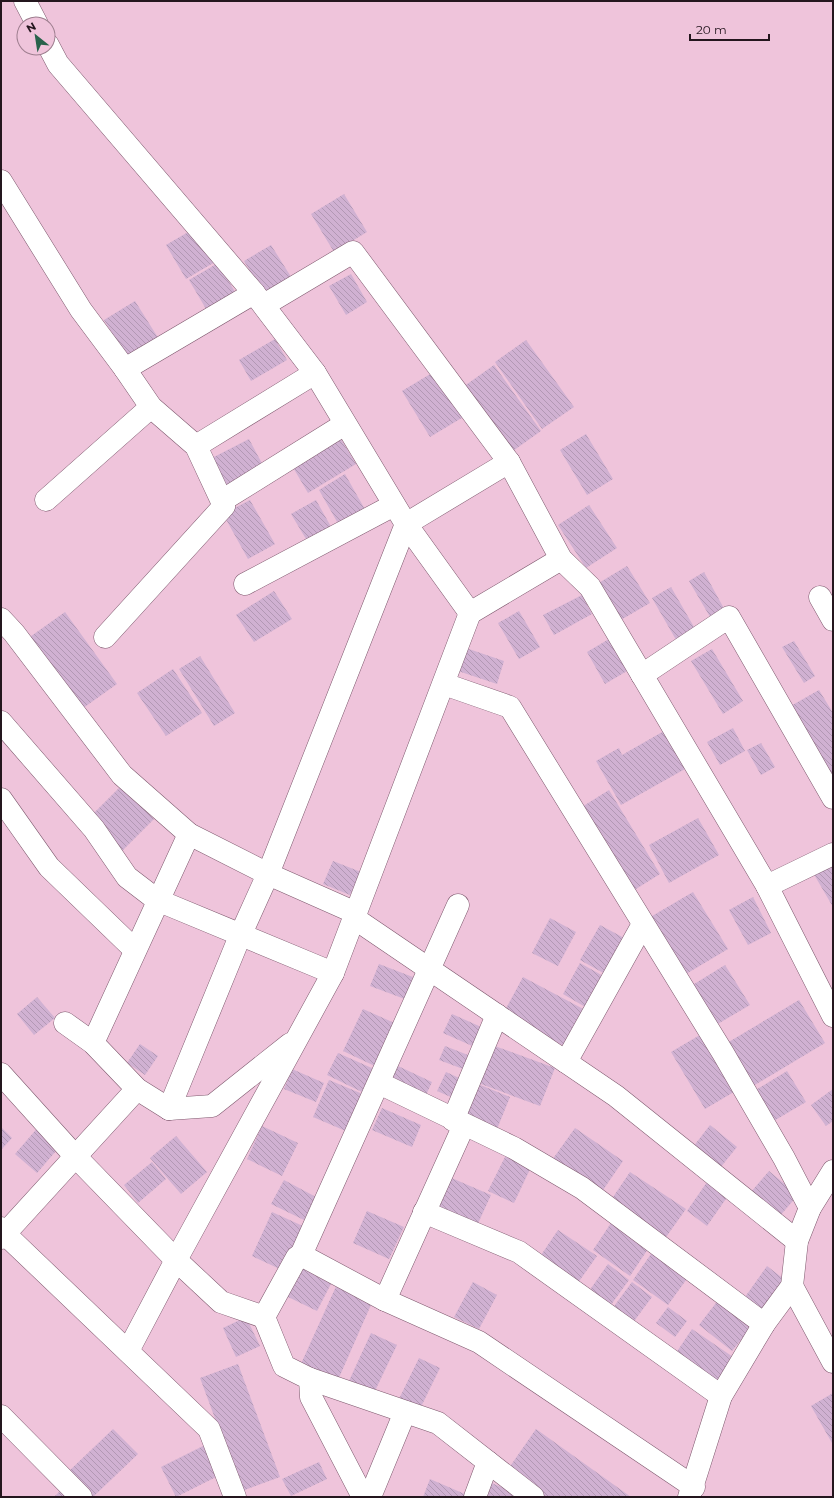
<svg xmlns="http://www.w3.org/2000/svg" width="834" height="1498" viewBox="0 0 834 1498" font-family="Montserrat,sans-serif">
<style>
.building{fill:url(#building-back-hatch)}
.lines{fill:none;stroke-linecap:round;stroke-linejoin:round}
.minor-casing{stroke:#7e596e;stroke-width:23}
.minor{stroke:#fff;stroke-width:22}
</style>
<defs>
<pattern id="building-back-hatch" width="6" height="6" patternUnits="userSpaceOnUse"><rect width="6" height="6" fill="#d0b1d2"/><path d="M-1 5l2 2M0 0l6 6M5-1l2 2" fill="none" stroke="#b298b4"/></pattern>
</defs>
<rect width="100%" height="100%" fill="#efc4db"/>
<g class="building">
<polygon points="344,194 367,232 334,252 311,214"/>
<polygon points="195,228 215,262 186,279 166,245"/>
<polygon points="271,245 293,280 266,297 244,261"/>
<polygon points="218,263 238,297 209,314 189,280"/>
<polygon points="351,274 367,302 346,315 329,286"/>
<polygon points="135,301 162,344 131,363 104,320"/>
<polygon points="275,339 287,360 251,381 239,360"/>
<polygon points="526,340 574,407 542,429 495,362"/>
<polygon points="494,365 541,431 510,453 463,387"/>
<polygon points="437,370 465,416 430,437 402,391"/>
<polygon points="586,434 613,479 587,495 560,450"/>
<polygon points="339,436 356,464 308,493 291,464"/>
<polygon points="249,439 265,469 229,489 212,458"/>
<polygon points="345,474 367,513 340,527 319,490"/>
<polygon points="250,500 275,544 248,559 223,514"/>
<polygon points="316,500 334,532 309,544 291,514"/>
<polygon points="589,505 617,548 586,568 558,525"/>
<polygon points="627,566 650,603 619,621 597,584"/>
<polygon points="704,572 727,614 713,622 689,581"/>
<polygon points="671,587 698,634 679,645 652,598"/>
<polygon points="274,591 292,619 254,642 236,615"/>
<polygon points="582,595 592,614 554,635 543,615"/>
<polygon points="519,611 540,647 519,659 498,623"/>
<polygon points="65,612 117,684 79,711 27,639"/>
<polygon points="609,639 627,671 605,684 587,652"/>
<polygon points="794,641 815,676 804,683 782,647"/>
<polygon points="466,648 504,661 497,684 458,671"/>
<polygon points="712,649 743,701 723,714 691,661"/>
<polygon points="200,656 235,713 214,726 179,669"/>
<polygon points="173,669 202,713 166,736 137,693"/>
<polygon points="819,690 833,713 833,784 789,707"/>
<polygon points="733,728 745,751 720,765 707,742"/>
<polygon points="664,731 685,769 621,805 596,761 619,748 622,755"/>
<polygon points="761,743 775,767 761,775 747,750"/>
<polygon points="121,786 154,819 121,852 88,819"/>
<polygon points="609,790 660,874 628,894 577,810"/>
<polygon points="698,818 719,855 669,883 649,845"/>
<polygon points="833,858 833,907 812,871"/>
<polygon points="333,861 361,872 350,895 323,884"/>
<polygon points="693,892 728,949 681,977 647,919"/>
<polygon points="753,897 771,933 748,945 729,910"/>
<polygon points="550,918 576,932 558,966 532,953"/>
<polygon points="600,925 626,939 607,975 580,960"/>
<polygon points="580,963 605,977 587,1008 563,994"/>
<polygon points="379,964 418,979 410,1001 370,986"/>
<polygon points="725,965 750,1005 716,1025 691,986"/>
<polygon points="523,977 587,1011 568,1048 503,1014"/>
<polygon points="37,997 55,1018 34,1035 17,1014"/>
<polygon points="799,1000 825,1043 753,1086 727,1043"/>
<polygon points="363,1009 399,1025 379,1068 343,1051"/>
<polygon points="452,1014 488,1030 479,1049 443,1033"/>
<polygon points="705,1032 739,1089 705,1109 671,1052"/>
<polygon points="140,1044 158,1056 145,1075 127,1063"/>
<polygon points="492,1045 555,1068 540,1106 478,1083"/>
<polygon points="445,1046 468,1055 463,1069 439,1060"/>
<polygon points="338,1053 374,1069 362,1092 327,1075"/>
<polygon points="398,1066 432,1082 426,1095 391,1079"/>
<polygon points="292,1069 324,1083 316,1102 284,1089"/>
<polygon points="787,1071 806,1102 772,1122 754,1091"/>
<polygon points="446,1072 468,1082 460,1101 437,1091"/>
<polygon points="329,1080 365,1095 348,1132 313,1117"/>
<polygon points="478,1084 510,1097 495,1134 463,1121"/>
<polygon points="833,1089 833,1121 826,1126 811,1105"/>
<polygon points="382,1108 421,1125 412,1147 372,1130"/>
<polygon points="40,1125 62,1144 37,1173 15,1154"/>
<polygon points="710,1125 737,1147 720,1168 693,1147"/>
<polygon points="262,1126 298,1143 282,1176 247,1159"/>
<polygon points="1,1127 12,1138 1,1150"/>
<polygon points="575,1128 623,1161 601,1193 552,1160"/>
<polygon points="176,1136 207,1172 181,1194 150,1158"/>
<polygon points="508,1151 533,1163 514,1203 488,1191"/>
<polygon points="152,1162 166,1179 138,1203 124,1185"/>
<polygon points="769,1171 798,1195 779,1217 751,1192"/>
<polygon points="630,1172 686,1209 664,1240 609,1203"/>
<polygon points="447,1176 491,1195 475,1230 431,1211"/>
<polygon points="284,1180 316,1197 304,1220 271,1204"/>
<polygon points="707,1182 728,1196 707,1226 687,1211"/>
<polygon points="367,1211 404,1227 389,1259 353,1243"/>
<polygon points="272,1212 305,1227 284,1271 252,1256"/>
<polygon points="613,1220 650,1246 630,1276 593,1250"/>
<polygon points="558,1230 597,1256 575,1287 537,1261"/>
<polygon points="653,1251 689,1276 668,1305 633,1280"/>
<polygon points="300,1261 334,1278 317,1311 284,1295"/>
<polygon points="608,1264 629,1280 608,1309 587,1294"/>
<polygon points="767,1266 789,1283 767,1313 745,1297"/>
<polygon points="338,1282 374,1298 338,1380 300,1366"/>
<polygon points="473,1282 497,1295 479,1329 454,1317"/>
<polygon points="632,1282 652,1297 629,1328 609,1313"/>
<polygon points="719,1299 753,1325 732,1351 699,1325"/>
<polygon points="668,1307 687,1321 675,1337 656,1323"/>
<polygon points="246,1317 260,1346 236,1357 223,1328"/>
<polygon points="692,1329 736,1359 715,1389 672,1359"/>
<polygon points="371,1333 397,1345 373,1395 348,1383"/>
<polygon points="419,1358 440,1368 418,1413 397,1403"/>
<polygon points="238,1364 280,1477 242,1491 200,1378"/>
<polygon points="833,1393 833,1442 832,1443 811,1406"/>
<polygon points="113,1429 138,1454 93,1497 90,1497 67,1473"/>
<polygon points="536,1429 631,1497 541,1497 506,1472"/>
<polygon points="207,1444 222,1474 176,1497 161,1467"/>
<polygon points="319,1462 327,1479 291,1496 282,1479"/>
<polygon points="430,1479 467,1495 466,1497 423,1497"/>
<polygon points="489,1482 524,1496 524,1497 483,1497"/>
<polygon points="64,1487 73,1497 54,1497"/>
</g>
<g class="lines">
<g class="minor-casing">
<g id="minor">
<polyline points="25,1 37,24"/>
<polyline points="48,45 58,64 254,293 315,373 406,524 470,613 561,559"/>
<polyline points="1,181 81,310 125,369 151,407 196,446 224,506 105,637"/>
<polyline points="264,305 353,252 509,462 561,559 590,587 767,886 833,1016"/>
<polyline points="125,369 254,293"/>
<polyline points="196,446 315,373"/>
<polyline points="46,500 151,407"/>
<polyline points="223,500 345,424"/>
<polyline points="245,584 394,505"/>
<polyline points="820,597 833,620"/>
<polyline points="1,619 14,633 122,775 189,834 268,874 356,913"/>
<polyline points="642,675 729,617 833,798"/>
<polyline points="444,684 510,707 723,1053 784,1158 810,1208"/>
<polyline points="1,722 94,829 127,877 157,900 333,973"/>
<polyline points="1,799 49,867 135,950"/>
<polyline points="767,886 833,854"/>
<polyline points="354,918 616,1096 797,1241"/>
<polyline points="65,1023 93,1043 137,1089 169,1109 212,1106 290,1044"/>
<polyline points="93,1043 189,834"/>
<polyline points="566,1062 643,924"/>
<polyline points="1,1074 75,1156 176,1260 221,1302 264,1317 284,1366 310,1379 311,1397 363,1497"/>
<polyline points="379,1083 514,1148 582,1188 764,1324"/>
<polyline points="169,1109 240,936 268,874 406,524 509,462"/>
<polyline points="453,1120 497,1015"/>
<polyline points="424,1212 519,1252 721,1396"/>
<polyline points="1,1228 5,1234 209,1429 235,1497"/>
<polyline points="1,1238 137,1089"/>
<polyline points="301,1255 458,905"/>
<polyline points="792,1286 833,1362"/>
<polyline points="385,1300 464,1125"/>
<polyline points="264,1317 297,1257 301,1255 385,1300 479,1342 694,1487"/>
<polyline points="128,1351 176,1260 333,973 470,613"/>
<polyline points="310,1379 438,1423 533,1497"/>
<polyline points="1,1416 81,1497"/>
<polyline points="370,1497 405,1412"/>
<polyline points="475,1497 488,1462"/>
<polyline points="689,1497 721,1396 764,1324 792,1286 797,1241 810,1208 833,1171"/>
</g>
</g>
<use href="#minor" class="minor"/>
</g>
<rect width="834" height="1498" fill="none" stroke="#24161e" stroke-width="4"/>
<g transform="translate(36 36) rotate(330)"><circle r="19" fill="#efc4db" stroke="#9e7e8f"/>
<path d="M0-3L7 15L0 10L-7 15Z" fill="#28624b"/>
<text y="-6" font-size="11" font-weight="bold" text-anchor="middle" fill="#24161e">N</text>
</g>
<path d="M690 34v6h79v-6" fill="none" stroke="#24161e" stroke-width="2"/>
<text x="696" y="34" font-size="12" fill="#24161e" stroke="#efc4db" stroke-width="3" paint-order="stroke">20 m</text>
</svg>
